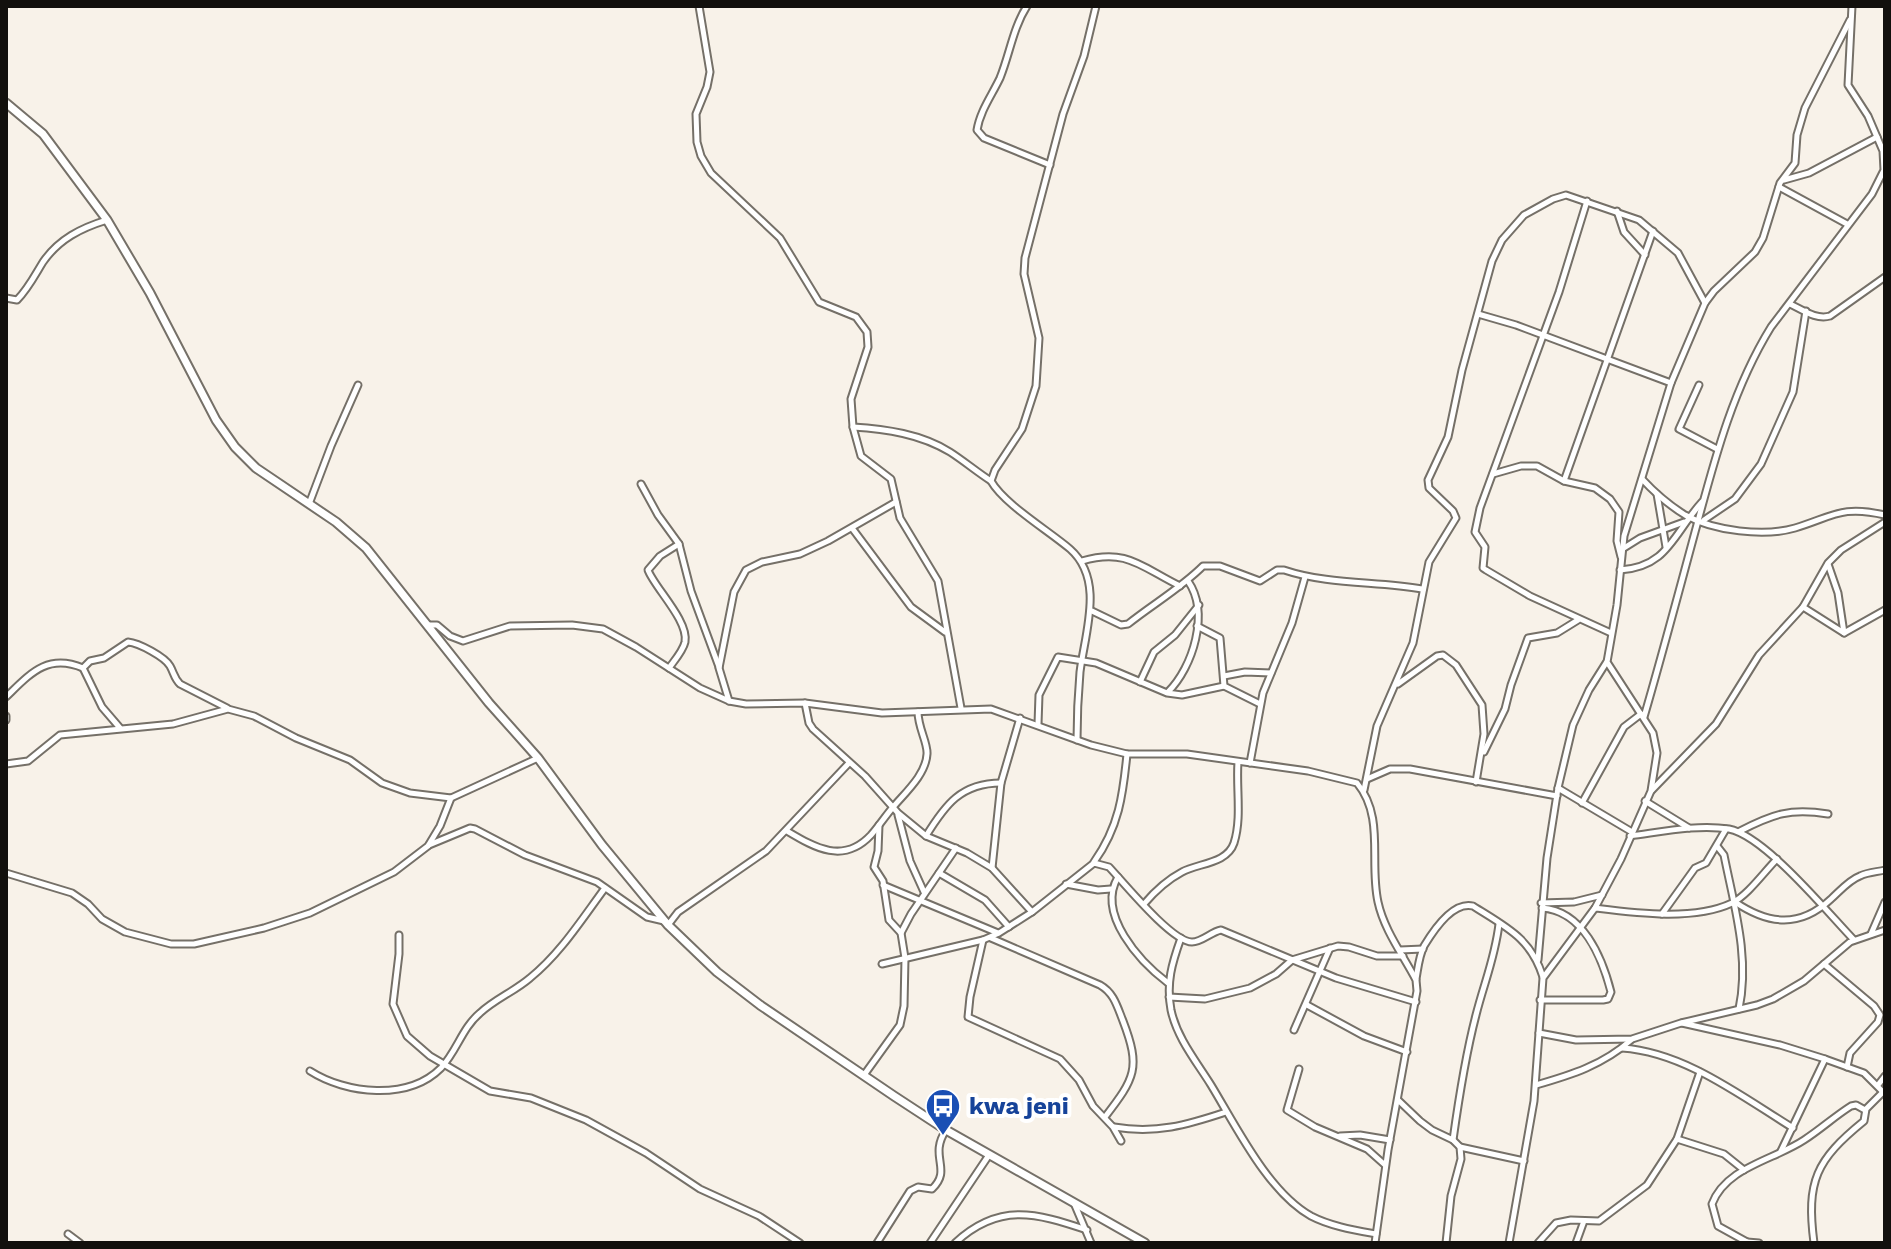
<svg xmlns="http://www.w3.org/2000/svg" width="1891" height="1249" viewBox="0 0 1891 1249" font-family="'Work Sans',sans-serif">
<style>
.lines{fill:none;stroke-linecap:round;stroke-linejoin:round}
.minor-casing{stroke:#757068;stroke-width:9}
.tertiary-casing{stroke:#757068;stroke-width:11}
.minor{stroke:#fff;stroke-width:5}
.tertiary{stroke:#fff;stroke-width:7}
.labels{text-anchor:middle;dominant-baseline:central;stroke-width:8;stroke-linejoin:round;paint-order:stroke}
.transit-label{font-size:24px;font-weight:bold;fill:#164399;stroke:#fff;text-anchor:start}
</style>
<rect width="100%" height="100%" fill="#f8f2e9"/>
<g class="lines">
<g class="minor-casing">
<g id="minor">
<polyline points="699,6 710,72 707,87 696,114 697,142 701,156 711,173 780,238 819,302 856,317 867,332 868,347 851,399 853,427 861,456 891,479 900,518 938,581 961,708"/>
<path d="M1027,6c-14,22 -17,47 -27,72 -8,17 -20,33 -23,52l7,8 66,27"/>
<polyline points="1784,180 1809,173 1877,137"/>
<polyline points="1779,187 1847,224"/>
<polyline points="1587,201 1559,292 1480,508 1475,532 1485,547 1483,568 1486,570 1530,596 1611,633"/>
<polyline points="1617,211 1624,232 1645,255"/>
<path d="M6,298l11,2c11,-11 18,-25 26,-38 16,-23 38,-34 64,-42"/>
<path d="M1790,304c13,6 26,16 40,12l55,-39"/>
<polyline points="1478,314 1516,325 1671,383"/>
<polyline points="1699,385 1679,429 1717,449"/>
<path d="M853,427c33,2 68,7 97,25 14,9 27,20 41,29"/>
<polyline points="1493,474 1521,466 1537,466 1564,481 1595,488 1610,499 1619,512 1617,541 1621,557"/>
<path d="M1642,479c13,14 27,26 43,36 29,16 79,22 110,13 39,-12 47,-23 90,-13"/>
<polyline points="1564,481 1653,231"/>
<polyline points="641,484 658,515 679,544 691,591 719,667"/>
<polyline points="1657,494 1666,547"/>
<polyline points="309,504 331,446 358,385"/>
<polyline points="1704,520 1735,499 1761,464 1793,392 1806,311"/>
<polyline points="852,528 911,607 945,632"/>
<polyline points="1624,548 1640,538 1684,522"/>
<path d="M1082,561c45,-13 59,6 98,25"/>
<polyline points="1828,564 1838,593 1844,633"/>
<path d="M1620,570c48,-3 53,-36 82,-68"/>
<polyline points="1803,607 1844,633 1885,610"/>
<path d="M1092,611l29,14 7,-1c25,-20 53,-36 75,-58h17l40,15 17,-11h7c45,15 92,11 138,19"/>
<path d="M429,625h8l13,11 13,5 47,-15 62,-1 31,4 33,18 64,41 29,13 17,3 59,-1 77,10 109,-4 100,36 36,9h60l121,17 49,12c28,34 12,79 21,119 6,28 25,53 38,78l1,11 -29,159 -13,93"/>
<polyline points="1197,626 1220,638 1224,686 1260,704"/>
<path d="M669,668c5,-7 14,-17 16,-26 4,-21 -31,-55 -37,-72l12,-14 19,-12"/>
<polyline points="1224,676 1245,672 1271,673"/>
<polyline points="1140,682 1154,652 1175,635 1199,605"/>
<polyline points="1398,684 1437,656 1443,655 1456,665 1482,705 1484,734 1476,782"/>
<path d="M1168,692c25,-25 42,-79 20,-111"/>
<path d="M6,697c24,-23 41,-44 77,-29"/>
<polyline points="729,701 719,668 734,592 746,570 762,562 800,554 828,541 896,502"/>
<polyline points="805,703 809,723 813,729 865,776 898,813 926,836 967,853 992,868 1032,912"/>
<polyline points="6,716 6,720"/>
<path d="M1644,717c19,-65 36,-130 54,-196 18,-67 36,-134 73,-194l101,-133 12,-24 -1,-19 -15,-35 -20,-31 4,-79"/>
<polyline points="1038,724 1039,695 1058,657 1096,663 1167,693 1182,695 1224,686"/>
<path d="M120,728l-18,-21 -19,-39 7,-7 14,-3 24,-16c11,1 37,15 42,24 4,7 4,12 10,18l47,24"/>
<path d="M1077,740c0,-23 1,-45 3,-68 5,-40 25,-92 -10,-123 -21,-18 -66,-45 -79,-68l4,-11 27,-41 14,-43 3,-48 -15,-64 1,-16 38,-144 21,-58 12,-50"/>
<polyline points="1484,752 1505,709 1511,685 1528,638 1557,633 1578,620"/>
<polyline points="1250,763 1263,693 1292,623 1305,577"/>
<polyline points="6,764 28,761 60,735 173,724 228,709 254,716 296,738 350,760 382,783 410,793 451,798 538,758"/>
<polyline points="1367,779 1390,769 1410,769 1557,796"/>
<polyline points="1558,788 1632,832"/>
<polyline points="1364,790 1377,726 1413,643 1429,562 1456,518 1453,511 1429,488 1428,480 1448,437 1462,370 1492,261 1502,240 1524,215 1553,199 1566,195 1639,220 1678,253 1705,303"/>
<polyline points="1652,790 1716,724 1759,655 1803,607 1828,563 1841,550 1885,522"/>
<polyline points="1645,801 1689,828"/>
<polyline points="1582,803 1624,727 1641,714"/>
<polyline points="898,815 910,861 924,892"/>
<path d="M787,831c27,16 56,34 84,4 8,-9 15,-20 23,-29 12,-14 32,-32 33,-52 1,-11 -9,-26 -9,-42"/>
<path d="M1740,831c33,-17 50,-23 88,-17"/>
<path d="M926,836c19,-31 35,-53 75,-53"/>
<path d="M1630,836c31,-4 67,-12 99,-7 36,7 98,83 125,111"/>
<polyline points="429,845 470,828 475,829 525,855 597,882 647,917 664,921"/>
<path d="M1717,846l7,9c10,51 26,102 15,154"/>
<path d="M1094,862c25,-35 29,-67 33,-108"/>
<polyline points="992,868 1001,783 1020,718"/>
<polyline points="6,873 72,893 88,904 102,919 125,932 171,944 194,944 264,928 310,913 394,872 428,846 440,826 451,798"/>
<polyline points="939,873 985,900 1009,927"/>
<path d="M1118,877c-22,37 22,85 50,106"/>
<polyline points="1066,884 1098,890 1111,889"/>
<polyline points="883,885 998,933"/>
<path d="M1735,902c34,23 65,26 96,-3 9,-8 18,-19 29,-23 8,-4 17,-4 25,-6"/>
<polyline points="1541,903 1574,902 1602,895"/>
<path d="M1144,904c11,-13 23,-24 38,-32 16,-9 45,-8 52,-29 8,-25 2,-55 4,-81"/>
<path d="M1595,908c40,5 99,13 137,-5 16,-8 32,-31 45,-44"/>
<polyline points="1662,914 1695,868 1706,863 1726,829"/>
<polyline points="668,925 678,912 766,851 849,763"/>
<polyline points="901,933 911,914 956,848"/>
<polyline points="1871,934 1885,902"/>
<polyline points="399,935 399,954 393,1004 407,1036 430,1056 490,1091 531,1098 586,1120 646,1153 700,1189 759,1216 800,1243"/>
<path d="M991,938l109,47c14,8 17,21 23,36 18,47 12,57 -18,96"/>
<path d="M1181,938c-9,25 -15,45 -10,72 6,28 25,51 40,75 25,41 57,107 100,131 19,10 43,14 65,18"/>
<polyline points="983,940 970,997 968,1017 1060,1059 1079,1080 1093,1106 1113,1127 1121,1141"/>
<polyline points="1400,950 1423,949"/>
<polyline points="1538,960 1547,858 1558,788 1573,725 1589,690 1606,663"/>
<path d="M882,964l101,-24 16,-7 33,-21 62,-49 15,4c15,16 63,75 83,75 10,0 19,-10 29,-12l115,48 80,24"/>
<polyline points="1824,964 1874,1006 1880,1015 1878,1022 1850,1053 1847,1067"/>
<path d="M1416,979c2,-11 3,-23 8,-33 9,-15 29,-45 49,-40 33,21 58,32 70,71"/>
<polyline points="1169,997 1205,999 1250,988 1276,974 1292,960 1338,946 1349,947 1377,956 1403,956"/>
<path d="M1540,1000h63l5,-1 3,-7c-9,-35 -28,-81 -69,-84"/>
<polyline points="1307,1005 1364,1036 1407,1052"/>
<polyline points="1682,1023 1780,1045 1825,1059 1864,1073 1885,1094"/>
<polyline points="1294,1030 1330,948"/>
<polyline points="1539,1033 1576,1040 1632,1039 1681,1023 1757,1005 1773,999 1804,981 1850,942 1885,930"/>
<path d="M1622,1048c62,4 119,48 171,80"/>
<polyline points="1299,1069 1287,1110 1315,1127 1367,1149 1385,1165"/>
<path d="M310,1071c36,23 98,30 131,-3 16,-17 21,-40 39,-55 15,-14 35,-22 50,-35 30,-24 52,-59 75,-90"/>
<polyline points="864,1075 900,1025 904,1006 905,958 901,933 889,920 883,881 874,867 878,851 879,825"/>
<path d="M1536,1085c35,-10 67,-20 95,-45"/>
<polyline points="1878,1085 1885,1076"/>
<polyline points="1398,1100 1420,1121 1432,1130 1453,1140 1460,1147 1461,1159 1451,1196 1446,1243"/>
<path d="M1114,1127c42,7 73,-2 112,-15"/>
<polyline points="1340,1136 1360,1135 1390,1140"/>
<polyline points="1677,1139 1724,1154 1744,1170"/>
<path d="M1453,1140c6,-43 12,-83 23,-125 8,-32 19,-57 23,-91"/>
<polyline points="1460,1147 1524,1161"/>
<polyline points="1781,1151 1825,1059"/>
<polyline points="1074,1203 1091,1243"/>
<polyline points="68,1234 80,1243"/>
<path d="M1747,1242l-29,-16 -6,-22c14,-37 62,-44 92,-64 17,-11 31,-24 47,-34l5,-1 9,5"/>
<polyline points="1747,1242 1759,1243"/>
<path d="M877,1243l33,-52 8,-4 14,2c21,-20 -4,-32 14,-59"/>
<polyline points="930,1243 989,1155"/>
<path d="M955,1243c44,-41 81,-30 132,-13"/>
<polyline points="1509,1243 1534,1101 1543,978 1595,908 1621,859 1651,791 1657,753 1653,733 1607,662 1617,605 1624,536 1671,383 1705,303 1714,291 1755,252 1763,238 1780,183 1795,163 1797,135 1805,108 1850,20"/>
<polyline points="1538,1243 1556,1223 1571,1220 1599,1221 1647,1185 1677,1139 1700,1072"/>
<polyline points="1576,1243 1584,1221"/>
<path d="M1814,1243c-8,-62 2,-83 50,-122l2,-12 17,-17"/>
</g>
</g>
<g class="tertiary-casing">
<polyline id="tertiary" points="6,103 43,134 107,220 150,293 216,420 235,447 256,468 336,522 366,548 489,703 538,758 602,845 668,925 717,972 760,1005 894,1096 946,1130 1145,1243"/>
</g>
<use href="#minor" class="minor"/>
<use href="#tertiary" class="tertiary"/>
</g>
<defs>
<g id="bus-pin" transform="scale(1.8)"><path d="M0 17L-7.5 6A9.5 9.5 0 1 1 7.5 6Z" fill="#1a4fb4" stroke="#fff"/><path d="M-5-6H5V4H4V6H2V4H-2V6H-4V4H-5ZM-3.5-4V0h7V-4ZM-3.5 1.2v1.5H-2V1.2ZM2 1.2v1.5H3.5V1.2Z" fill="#fff"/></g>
</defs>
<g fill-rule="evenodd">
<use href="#bus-pin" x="943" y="1106"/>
</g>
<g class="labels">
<g class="transit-label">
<text x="969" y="1106">kwa jeni</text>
</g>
</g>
<rect width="1891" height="1249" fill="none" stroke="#12100d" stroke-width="16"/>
</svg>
